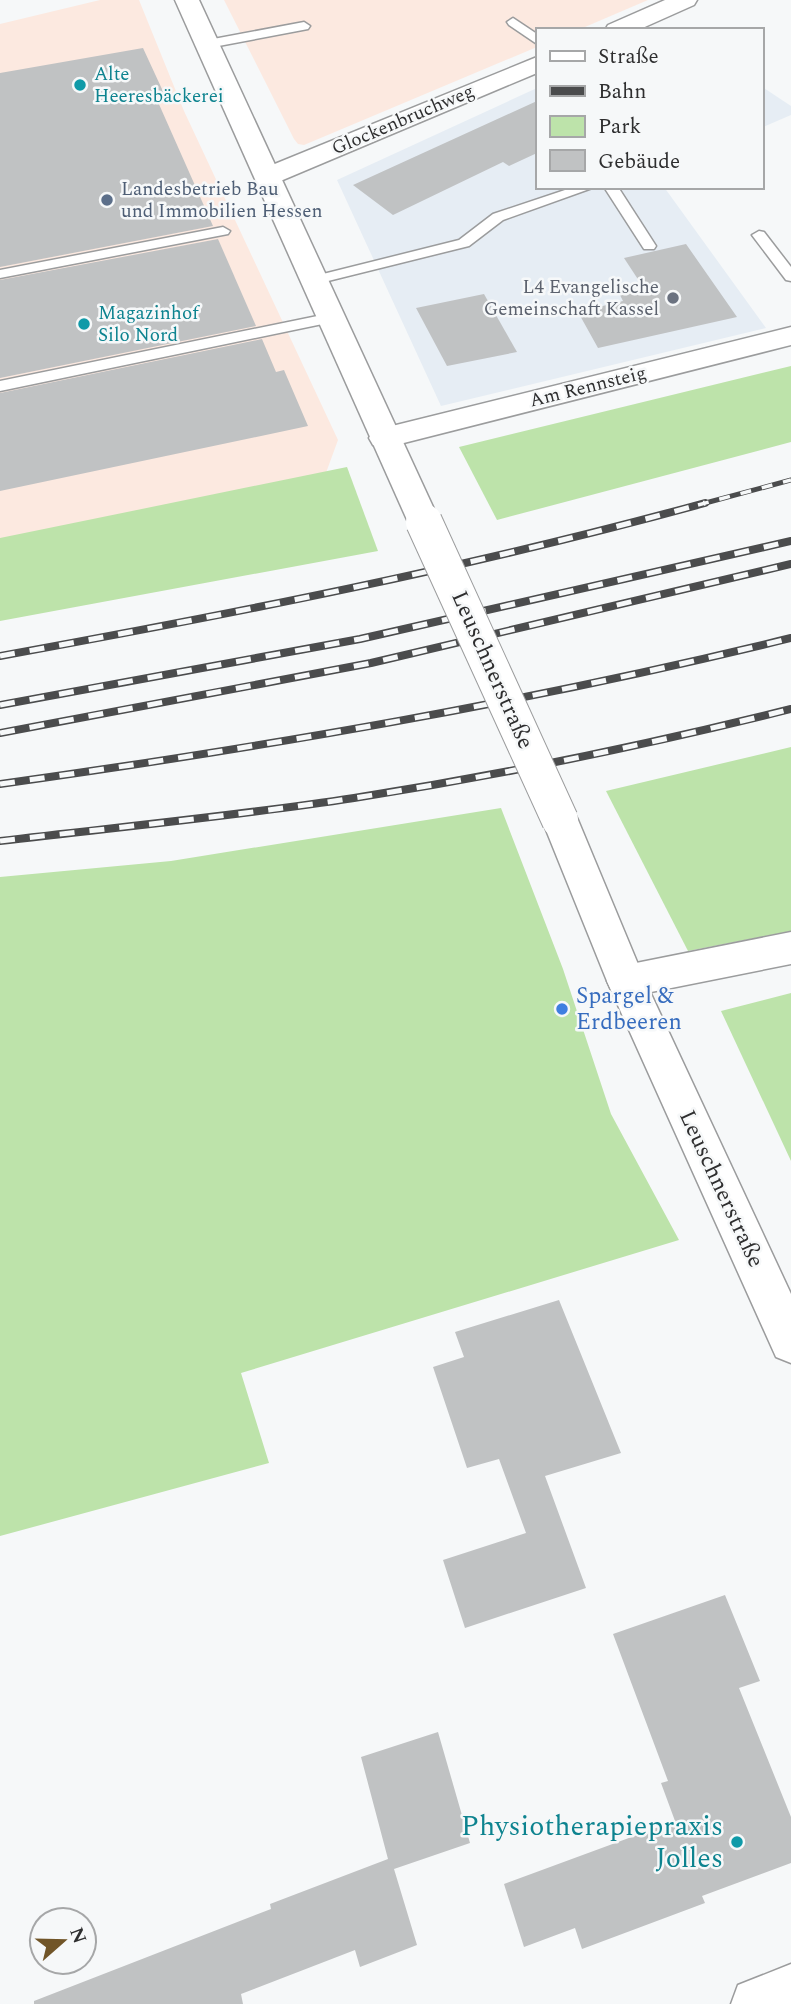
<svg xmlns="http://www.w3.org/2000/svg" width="791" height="2004" viewBox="0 0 791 2004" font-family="Spectral,serif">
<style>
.commercial{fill:#fce9e0}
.built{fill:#e6edf4}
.green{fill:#bde3aa}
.building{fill:#c0c2c3}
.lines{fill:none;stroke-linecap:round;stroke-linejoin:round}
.lane-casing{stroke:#9b9c9d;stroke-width:3}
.street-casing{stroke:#9b9c9d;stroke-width:3}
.secondary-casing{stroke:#9b9c9d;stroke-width:3}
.lane{fill:#fff;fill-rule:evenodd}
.street{fill:#fff;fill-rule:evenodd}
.secondary{fill:#fff;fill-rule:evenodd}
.rail-far1-casing{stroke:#4b4c4d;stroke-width:5}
.rail-casing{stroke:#4b4c4d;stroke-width:8}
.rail-far1{stroke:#f6f8f9;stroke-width:3.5;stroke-dasharray:11;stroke-linecap:butt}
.rail{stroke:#f6f8f9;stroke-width:5;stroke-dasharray:15;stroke-linecap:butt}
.secondary-bridge-casing{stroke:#9b9c9d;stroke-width:38;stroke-linecap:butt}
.secondary-bridge{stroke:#fff;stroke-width:36}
.culture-dot{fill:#0f9aa8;stroke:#f6f8f9;stroke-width:2.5}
.service-dot{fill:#5c6f8a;stroke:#f6f8f9;stroke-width:2.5}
.worship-dot{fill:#6b7280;stroke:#f6f8f9;stroke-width:2.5}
.shop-dot{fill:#3f7fe0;stroke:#f6f8f9;stroke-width:2.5}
.labels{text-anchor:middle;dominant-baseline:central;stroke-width:5;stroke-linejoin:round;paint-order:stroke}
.far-culture-label{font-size:19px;fill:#0d838f;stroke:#f6f8f9;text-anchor:start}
.far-street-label{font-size:19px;fill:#2e2e2f;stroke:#f6f8f9}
.far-service-label{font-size:19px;fill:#4e5e75;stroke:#f6f8f9;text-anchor:start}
.far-worship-label{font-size:19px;fill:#5b616d;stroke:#f6f8f9;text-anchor:end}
.street-label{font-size:23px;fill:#2e2e2f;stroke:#f6f8f9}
.shop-label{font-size:23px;fill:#366cbe;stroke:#f6f8f9;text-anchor:start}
.near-culture-label{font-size:28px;fill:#0d838f;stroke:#f6f8f9;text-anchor:end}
</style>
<rect width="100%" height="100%" fill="#f6f8f9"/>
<g class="commercial">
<polygon points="100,0 139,0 184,111 338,440 323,481 0,540 0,24"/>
<polygon points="224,0 648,0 578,30 537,30 537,47 304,145 298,144 294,139"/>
</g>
<g class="built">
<polygon points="761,86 791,106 791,115 761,128"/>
<polygon points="537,88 537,187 664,187 766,328 441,406 337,180"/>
</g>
<g class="green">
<polygon points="791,366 791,442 497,520 459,447"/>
<polygon points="347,467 378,551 0,621 0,538"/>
<polygon points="791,747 791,931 688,951 606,791"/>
<polygon points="501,808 563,969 611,1114 679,1240 241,1373 269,1463 0,1536 0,877 171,861"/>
<polygon points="791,993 791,1161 721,1011"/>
</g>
<g class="building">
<polygon points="143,48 167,100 158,102 213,226 0,267 0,73"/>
<polygon points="537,101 537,153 509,166 503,162 393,215 353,185"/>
<polygon points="218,239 256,326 0,378 0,280"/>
<polygon points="686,244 737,317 598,348 578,312 623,301 620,295 645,290 624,258"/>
<polygon points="484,294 517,352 447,366 416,308"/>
<polygon points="262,339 276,372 284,370 308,426 0,491 0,393"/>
<polygon points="559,1300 621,1453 545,1476 586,1588 465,1628 443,1560 526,1533 499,1459 467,1468 433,1367 464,1357 455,1332"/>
<polygon points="725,1595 760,1681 739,1688 791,1817 791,1863 702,1896 705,1903 582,1949 575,1928 524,1947 504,1884 675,1821 661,1783 668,1781 613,1634"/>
<polygon points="438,1732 470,1843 394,1869 417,1945 360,1967 355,1950 241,1994 243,2004 34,2004 34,2001 271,1909 270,1904 388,1859 361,1757"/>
</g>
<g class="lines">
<g class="lane-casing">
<g id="lane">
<polygon points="513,18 537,34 537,44 509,25 507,22"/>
<polygon points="304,22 310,26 308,29 208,48 202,44 208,40"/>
<polygon points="574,187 595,187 503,220 469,246 316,284 309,280 311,277 459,240 493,214"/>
<polygon points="604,187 618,187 656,246 654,249 644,249"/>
<polygon points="223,227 230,231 228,234 0,278 0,270"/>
<polygon points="759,231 764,232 791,267 791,281 786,280 752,235"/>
<polygon points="332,313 339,318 337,321 0,391 0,381"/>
</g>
</g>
<g class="street-casing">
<g id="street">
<polygon points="665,0 697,0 694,5 638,30 605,30 608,25"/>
<polygon points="537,57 537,73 278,182 269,184 260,182 256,176 260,170"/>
<polygon points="791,327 791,345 384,448 373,445 369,438 373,431 384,428"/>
<polygon points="791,932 791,964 626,997 612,992 607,981 612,970 626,965"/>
<polygon points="791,1964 791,2004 731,2004 738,1985"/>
</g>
</g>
<g class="secondary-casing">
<g id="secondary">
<polygon points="175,0 199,0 440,522 435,530 424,533 413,530 408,522"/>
<polygon points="560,806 573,810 578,820 645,981 791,1294 791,1363 776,1357 607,981 542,820 547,810"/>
</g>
</g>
<use href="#lane" class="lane"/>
<use href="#street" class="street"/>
<use href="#secondary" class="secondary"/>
<g class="rail-far1-casing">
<polyline id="rail-far1" points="698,505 791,480"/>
</g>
<g class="rail-casing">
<g id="rail">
<path d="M0,656c237,-43 472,-89 705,-153"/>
<polyline points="0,705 360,639 791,541"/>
<polyline points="0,733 371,663 791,564"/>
<path d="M0,784c266,-37 530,-82 791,-146"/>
<path d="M0,841c118,-14 236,-25 354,-43 147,-23 293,-53 437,-89"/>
</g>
</g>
<use href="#rail-far1" class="rail-far1"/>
<use href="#rail" class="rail"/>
<g class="secondary-bridge-casing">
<polyline id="secondary-bridge" points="424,522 560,820"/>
</g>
<use href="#secondary-bridge" class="secondary-bridge"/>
</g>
<g class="culture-dot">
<circle cx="80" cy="85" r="7"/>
<circle cx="84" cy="324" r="7"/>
<circle cx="737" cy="1842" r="7"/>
</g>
<circle class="service-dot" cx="107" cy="200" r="7"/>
<circle class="worship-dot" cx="673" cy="298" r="7"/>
<circle class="shop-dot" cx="562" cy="1009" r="7"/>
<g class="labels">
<g class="far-culture-label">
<text x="94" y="74">Alte<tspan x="94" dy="22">Heeresbäckerei</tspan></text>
<text x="98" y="313">Magazinhof<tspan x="98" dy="22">Silo Nord</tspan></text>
</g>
<g class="far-street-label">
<text transform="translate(403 120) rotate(-23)">Glockenbruchweg</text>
<text transform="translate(588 387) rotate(-14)">Am Rennsteig</text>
</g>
<g class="far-service-label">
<text x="121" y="189">Landesbetrieb Bau<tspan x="121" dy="22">und Immobilien Hessen</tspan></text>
</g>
<g class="far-worship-label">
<text x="659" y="287">L4 Evangelische<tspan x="659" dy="22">Gemeinschaft Kassel</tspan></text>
</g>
<g class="street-label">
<text transform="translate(492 670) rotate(66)">Leuschnerstraße</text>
<text transform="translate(721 1189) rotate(65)">Leuschnerstraße</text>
</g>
<g class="shop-label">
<text x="576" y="996">Spargel &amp;<tspan x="576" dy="26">Erdbeeren</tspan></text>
</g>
<g class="near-culture-label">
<text x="723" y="1826">Physiotherapiepraxis<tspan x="723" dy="32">Jolles</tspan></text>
</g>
</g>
<rect x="536" y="28" width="228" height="161" fill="#f6f8f9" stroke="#a6a7a8" stroke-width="2"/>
<rect x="550" y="51" width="35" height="10" fill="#ffffff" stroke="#a6a7a8" stroke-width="2"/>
<text x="598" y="63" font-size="21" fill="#2e2e2f">Straße</text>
<rect x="550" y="86" width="35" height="10" fill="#4b4c4d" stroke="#a6a7a8" stroke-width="2"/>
<text x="598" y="98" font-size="21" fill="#2e2e2f">Bahn</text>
<rect x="550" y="116" width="35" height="21" fill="#bde3aa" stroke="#a6a7a8" stroke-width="2"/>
<text x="598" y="133" font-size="21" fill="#2e2e2f">Park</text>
<rect x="550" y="150" width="35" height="21" fill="#c0c2c3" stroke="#a6a7a8" stroke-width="2"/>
<text x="598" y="168" font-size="21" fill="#2e2e2f">Gebäude</text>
<g transform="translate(63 1941) rotate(70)"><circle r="33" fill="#f6f8f9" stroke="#a6a7a8" stroke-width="2"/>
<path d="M0-5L12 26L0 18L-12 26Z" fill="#715528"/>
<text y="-10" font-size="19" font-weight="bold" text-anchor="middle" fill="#2e2e2f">N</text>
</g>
</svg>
